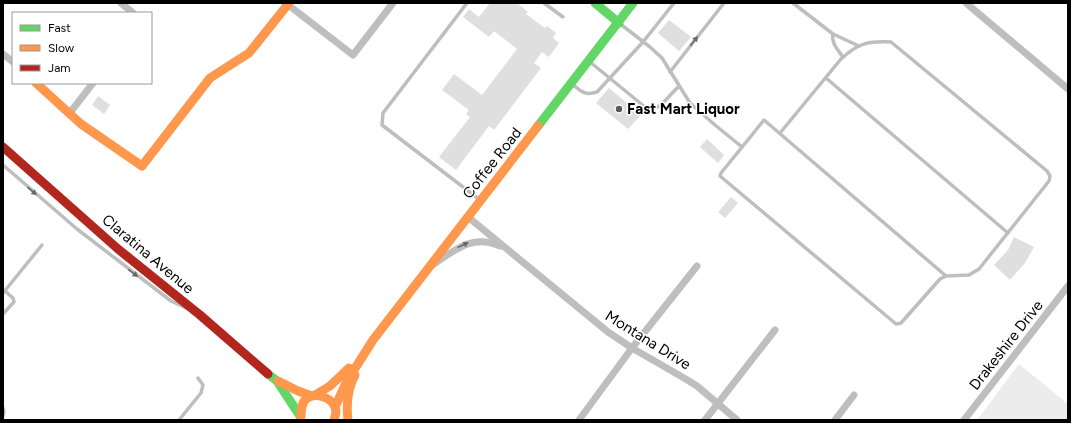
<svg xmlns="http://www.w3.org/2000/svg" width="1071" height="423" viewBox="0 0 1071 423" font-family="Figtree,sans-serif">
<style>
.green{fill:#ececec}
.building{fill:#dfdfdf}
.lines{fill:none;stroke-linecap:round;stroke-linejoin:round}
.lane{stroke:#bebebe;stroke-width:3.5}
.street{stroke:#bebebe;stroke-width:7}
.fast{stroke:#63d668;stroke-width:9}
.slow{stroke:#ff974d;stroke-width:9}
.jam{stroke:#b3261e;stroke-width:9}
.oneway{fill:#686868}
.poi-dot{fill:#595959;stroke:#fff;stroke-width:1.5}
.labels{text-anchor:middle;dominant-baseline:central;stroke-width:3;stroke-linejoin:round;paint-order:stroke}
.poi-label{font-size:15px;font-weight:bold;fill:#000;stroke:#fff;text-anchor:start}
.street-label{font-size:15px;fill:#000;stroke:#fff}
</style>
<rect width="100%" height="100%" fill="#fff"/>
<polygon class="green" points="1019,364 1068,404 1068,420 977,420"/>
<g class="building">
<polygon points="490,3 517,3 528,12 526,14 545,28 547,26 556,33 553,38 559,43 549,57 542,52 534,63 541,68 494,130 489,126 456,170 439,157 470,117 466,114 469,110 442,90 454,74 482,95 517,49 494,31 489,37 463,17 469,9 479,17"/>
<polygon points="669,20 691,37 679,51 658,33"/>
<polygon points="609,88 641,115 628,129 596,103"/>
<polygon points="98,96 110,105 104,114 92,105"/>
<polygon points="707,139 724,155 718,163 700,147"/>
<polygon points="731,197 738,203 725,218 718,212"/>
<polygon points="1014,237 1034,247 1025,263 1010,280 994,265 1008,250"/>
</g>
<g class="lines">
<g class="lane">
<polyline points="467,3 383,113 382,125 480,200"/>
<polyline points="544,3 563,17"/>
<polyline points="793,3 833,34 859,46"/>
<polyline points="619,23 650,47 662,58 690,103 715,125 742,147"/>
<path d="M833,34c-2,9 5,16 10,23"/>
<polyline points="590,62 645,107 654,108 660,106 679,86"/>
<polyline points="670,72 724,3"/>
<polyline points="826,78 1008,233"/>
<path d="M572,84c9,7 12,12 25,8l46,-50 31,-39"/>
<path d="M780,133l61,-74c17,-16 27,-18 50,-17l156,129 3,5 -1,5 -70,88 -10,6 -23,1 -6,3 -39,44 -5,1 -176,-148 1,-3 43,-53 182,156"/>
<polyline points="3,165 77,229 171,301 186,308"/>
<polyline points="3,293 42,245"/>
<polyline points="3,314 14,302 13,298 5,291"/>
<polyline points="3,408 4,411 3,416"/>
<polyline points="179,420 201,393 203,385 198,378"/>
</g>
<g class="street">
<polyline points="121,3 133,13"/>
<polyline points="966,3 1068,89"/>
<polyline points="287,4 353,55 393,3"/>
<polyline points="3,54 13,62"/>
<polyline points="69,114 93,83"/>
<polyline points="468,217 608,332 632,348 684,378 697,386 737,420"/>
<path d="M434,264c22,-15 39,-30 66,-18"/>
<polyline points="579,420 632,348 697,266"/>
<polyline points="705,420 775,330"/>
<polyline points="835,420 854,395"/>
<polyline points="964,420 1068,286"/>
</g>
<g class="fast">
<polyline points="595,3 619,23"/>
<polyline points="538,126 633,3"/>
<polyline points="268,374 277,381 300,416"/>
</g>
<g class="slow">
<polyline points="36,83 81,124 142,166 210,78 249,53 289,3"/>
<polyline points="278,381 298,391 312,396"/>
<polyline points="315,395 330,386 349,368"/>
<polyline points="335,407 347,381 373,340 538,126"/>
<path d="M301,417c0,-6 0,-13 5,-18 9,-8 29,-1 30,12 0,2 -1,6 -2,9"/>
<path d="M348,420c-2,-16 -1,-30 7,-45"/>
</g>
<polyline class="jam" points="3,147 118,249 200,315 268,374"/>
</g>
<defs><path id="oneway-solid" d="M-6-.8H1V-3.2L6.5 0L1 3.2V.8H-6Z"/></defs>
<g class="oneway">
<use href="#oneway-solid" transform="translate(694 41) rotate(-52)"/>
<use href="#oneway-solid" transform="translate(32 191) rotate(41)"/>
<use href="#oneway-solid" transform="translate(463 245) rotate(-26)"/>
<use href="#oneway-solid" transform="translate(133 273) rotate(38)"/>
</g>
<circle class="poi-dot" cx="619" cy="109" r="4"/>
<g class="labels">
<g class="poi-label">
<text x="627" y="109">Fast Mart Liquor</text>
</g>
<g class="street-label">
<text transform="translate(492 163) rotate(-52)">Coffee Road</text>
<text transform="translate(148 254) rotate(40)">Claratina Avenue</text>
<text transform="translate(648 340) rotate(32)">Montana Drive</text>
<text transform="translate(1006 345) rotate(-52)">Drakeshire Drive</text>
</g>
</g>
<rect width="1071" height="423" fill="none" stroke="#000000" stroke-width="8"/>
<rect x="12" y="12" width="140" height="72" fill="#ffffff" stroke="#999999"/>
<rect x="20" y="25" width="20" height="6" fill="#63d668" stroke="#999999"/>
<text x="48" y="32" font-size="12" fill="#000000">Fast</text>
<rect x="20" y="45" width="20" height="6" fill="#ff974d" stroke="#999999"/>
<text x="48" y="52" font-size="12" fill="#000000">Slow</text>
<rect x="20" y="65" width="20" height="6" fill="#b3261e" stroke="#999999"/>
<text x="48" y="72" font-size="12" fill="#000000">Jam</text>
</svg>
